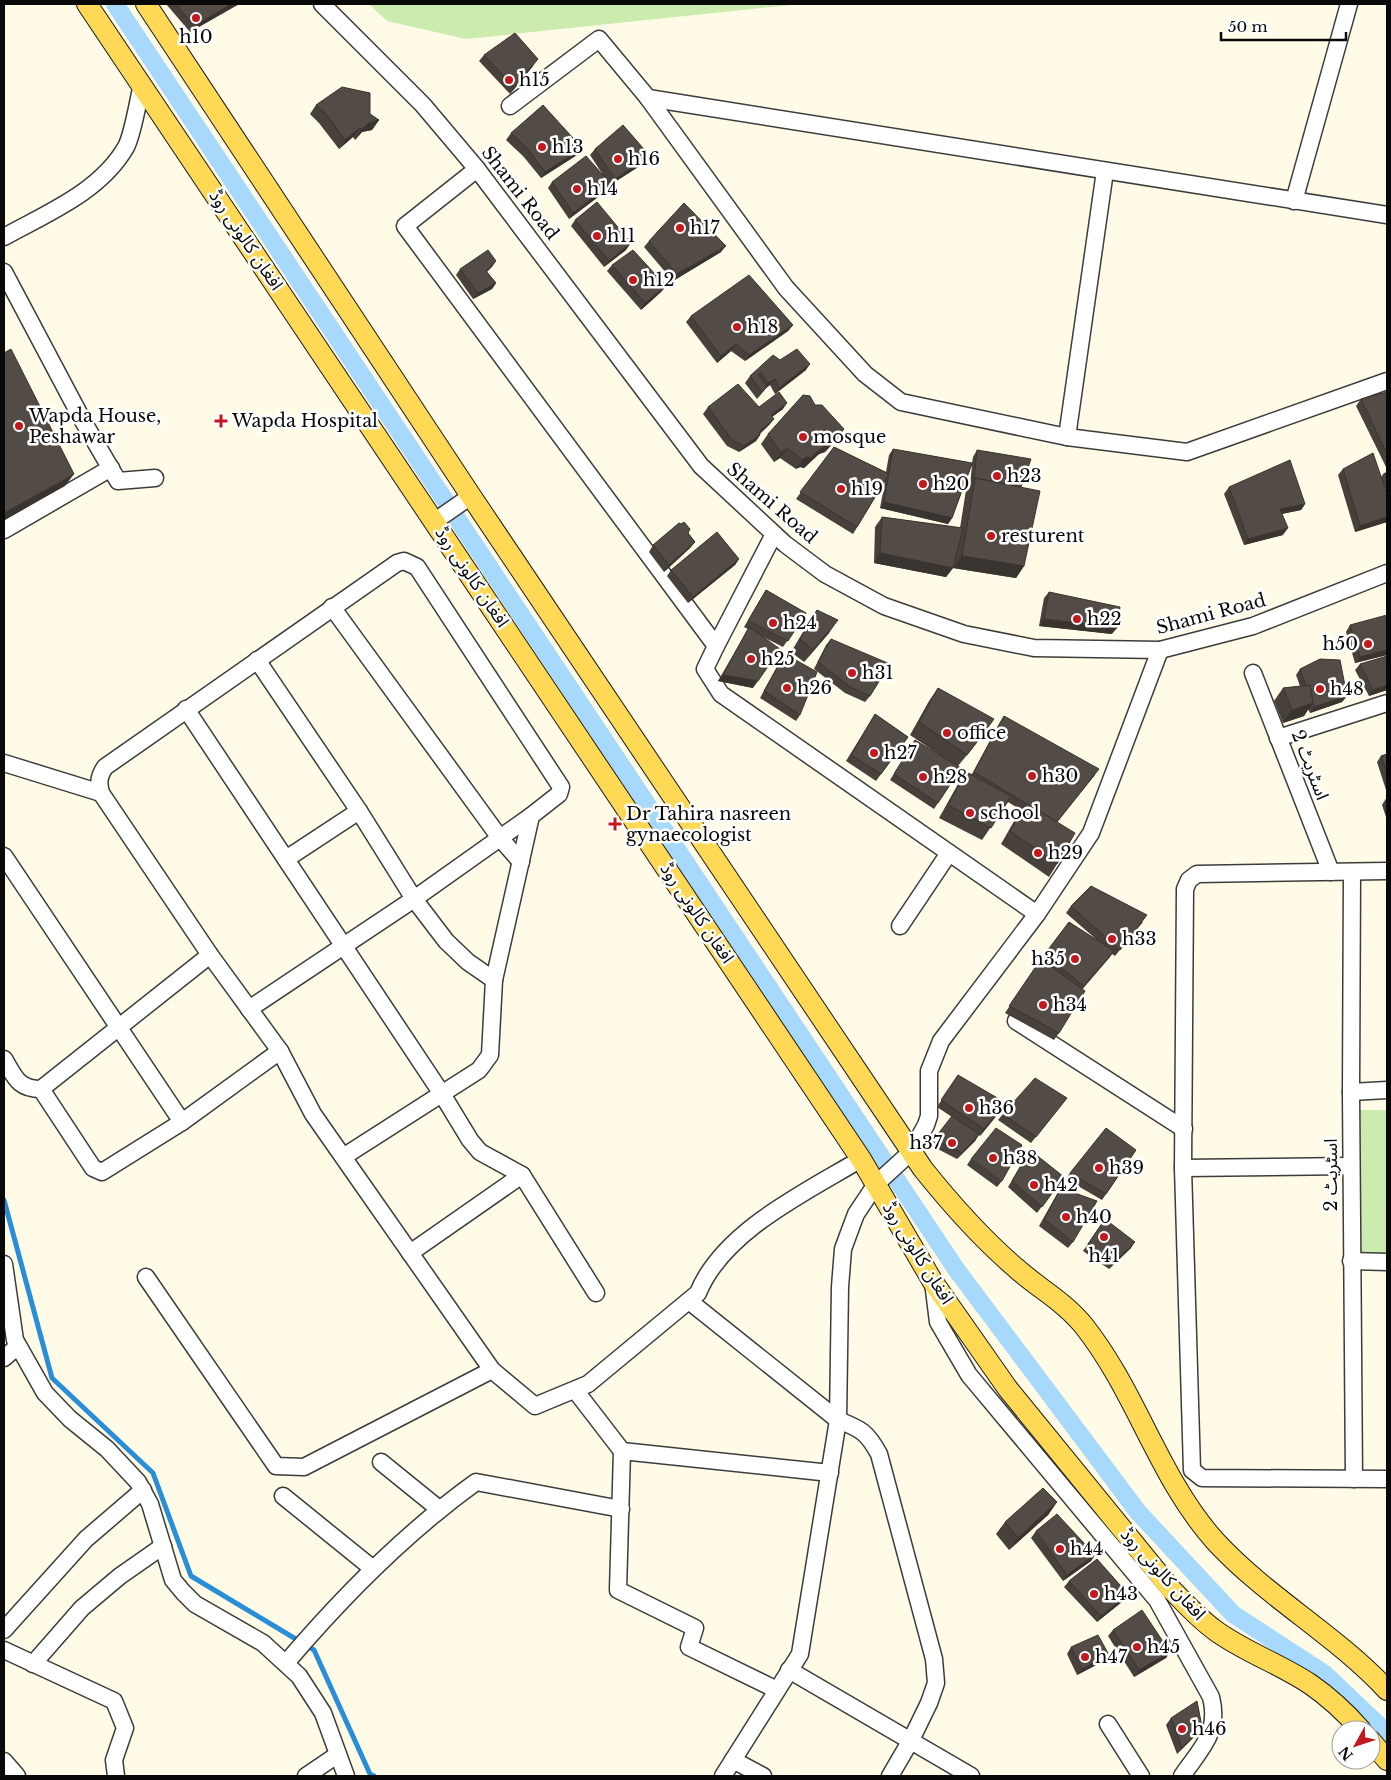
<svg xmlns="http://www.w3.org/2000/svg" width="1391" height="1780" viewBox="0 0 1391 1780" font-family="'Libre Baskerville','Noto Sans Arabic',serif">
<style>
.green{fill:#ccebae}
.lines{fill:none;stroke-linecap:round;stroke-linejoin:round}
.stream{stroke:#288ed7;stroke-width:5}
.canal{stroke:#a6d9fb;stroke-width:18}
.minor-casing{stroke:#3c3c3c;stroke-width:19}
.major-casing{stroke:#1a1a1a;stroke-width:22}
.minor{stroke:#fff;stroke-width:16}
.major{stroke:#ffd956;stroke-width:20}
.wall{fill:#47403b}
.shaded-wall{fill:#3a3430}
.building{fill:#534b45;stroke:#3a3430}
.poi-dot{fill:#c2191e;stroke:#fff;stroke-width:2}
.labels{text-anchor:middle;dominant-baseline:central;stroke-width:5;stroke-linejoin:round;paint-order:stroke}
.poi-label{font-size:18px;fill:#090909;stroke:#fff;text-anchor:start}
.street-label{font-size:18px;fill:#090909;stroke:#fff}
</style>
<rect width="100%" height="100%" fill="#fffbe6"/>
<g class="green">
<polygon points="369,4 800,4 466,39 387,21"/>
<polygon points="1360,1110 1387,1110 1387,1256 1356,1255"/>
</g>
<g class="lines">
<polyline class="stream" points="4,1200 52,1378 153,1473 191,1576 314,1650 370,1774 374,1776"/>
<polyline class="canal" points="115,4 956,1269 1138,1512 1233,1614 1325,1674 1387,1733"/>
<g class="minor-casing">
<g id="minor">
<polyline points="322,4 423,105 477,169 701,466 785,544 825,574 884,606 964,634 1034,648 1160,650 1253,626 1387,573"/>
<polyline points="648,98 1387,215"/>
<polyline points="510,106 599,39 648,98 786,288 865,374 901,402 1067,437 1187,452 1387,381"/>
<polyline points="477,169 405,226 716,646 705,669 721,694 1037,914"/>
<polyline points="1294,201 1349,4"/>
<path d="M4,237c43,-24 96,-45 122,-90 7,-13 12,-46 16,-63"/>
<polyline points="4,272 83,421 118,481 155,478"/>
<polyline points="1067,437 1105,171"/>
<polyline points="435,521 471,496"/>
<polyline points="4,530 111,468"/>
<polyline points="332,607 500,838 521,862"/>
<polyline points="716,646 774,534"/>
<polyline points="257,660 359,811 414,899 446,941 468,962 494,980"/>
<polyline points="1253,673 1331,872"/>
<polyline points="186,709 442,1094 470,1140 480,1152 522,1175 596,1293"/>
<polyline points="1278,738 1387,703"/>
<polyline points="4,763 101,793"/>
<polyline points="4,856 182,1122"/>
<polyline points="286,859 359,811"/>
<polyline points="1387,871 1197,874 1189,880 1185,889 1183,1168 1192,1470 1202,1478 1387,1479"/>
<polyline points="1352,872 1351,1092 1354,1479"/>
<polyline points="900,926 949,853"/>
<polyline points="249,1009 414,899 531,816"/>
<polyline points="1016,1021 1184,1129"/>
<path d="M4,1059c11,18 14,30 37,30l169,-134"/>
<polyline points="41,1089 93,1168 102,1172 182,1122 280,1051"/>
<polyline points="1351,1092 1387,1090"/>
<path d="M343,1157l136,-87 11,-15 4,-75 37,-164 28,-22 2,-7 -144,-220 -13,-6 -7,2 -292,204c-6,9 -7,15 -4,26l109,162 70,96 33,63 179,256 43,36 53,-22 110,-91c25,-62 108,-101 163,-134"/>
<polyline points="1183,1168 1351,1166"/>
<polyline points="410,1253 522,1175"/>
<polyline points="1351,1261 1387,1262"/>
<polyline points="4,1264 15,1340 45,1393 70,1419 107,1449 138,1482 150,1504 173,1580 183,1592 195,1604 263,1643 299,1676 323,1713 346,1776"/>
<polyline points="146,1277 276,1466 304,1467 492,1370"/>
<path d="M933,1282l5,40 31,53 188,225 54,97c9,36 -10,51 -29,79"/>
<path d="M689,1301l149,119c23,9 29,12 41,34l55,205 2,24 -7,20 -18,37 -21,36"/>
<polyline points="4,1358 18,1346"/>
<polyline points="575,1390 622,1451 830,1473"/>
<polyline points="622,1451 618,1590 695,1628 689,1647 777,1690"/>
<polyline points="381,1462 439,1509"/>
<polyline points="283,1496 372,1568"/>
<polyline points="4,1630 86,1539 143,1490"/>
<polyline points="4,1650 114,1701 125,1728 114,1760 116,1776"/>
<path d="M286,1663c57,-67 118,-129 190,-181l145,27"/>
<polyline points="33,1664 82,1608 120,1576 163,1546"/>
<polyline points="789,1670 971,1776"/>
<polyline points="1108,1724 1141,1776"/>
<polyline points="733,1760 763,1776"/>
<polyline points="4,1761 17,1776"/>
<polyline points="306,1776 337,1755"/>
<polyline points="723,1776 800,1654 838,1420 840,1287 843,1249 850,1230 856,1214 876,1184 911,1152 926,1125 929,1116 929,1071 941,1041 1037,914 1091,833 1160,650"/>
</g>
</g>
<g class="major-casing">
<g id="major">
<path d="M87,4l774,1155 72,123 75,107 163,200c14,14 28,30 45,42 29,21 64,33 94,53 19,13 36,29 51,46"/>
<path d="M146,4l325,492 452,673c28,35 58,69 93,99 22,20 49,34 68,58 53,67 75,153 132,216 52,56 120,93 171,148"/>
<polyline points="1371,1741 1387,1760"/>
</g>
</g>
<use href="#minor" class="minor"/>
<use href="#major" class="major"/>
</g>
<g class="wall">
<polygon points="166,4 239,4 190,32"/>
<polygon points="484,55 533,66 510,94 479,61"/>
<polygon points="316,105 370,114 379,120 372,130 362,132 355,140 353,137 339,149 319,123 310,114"/>
<polygon points="511,133 577,155 541,178 523,156 506,140"/>
<polygon points="595,149 646,162 610,185 606,191 569,219 548,188 552,182 607,181 590,155"/>
<polygon points="575,220 626,250 604,267 571,226"/>
<polygon points="649,241 721,252 673,281 644,247"/>
<polygon points="496,261 487,272 496,283 492,289 473,299 456,275 460,269"/>
<polygon points="612,265 666,286 661,292 641,310 607,271"/>
<polygon points="691,316 793,325 788,331 745,361 731,351 717,363 686,322"/>
<polygon points="780,360 806,370 775,394 770,385 766,388 757,399 745,383 750,376"/>
<polygon points="1387,392 1387,469 1356,406 1361,399"/>
<polygon points="815,405 844,429 838,438 825,452 819,454 804,468 800,467 796,469 780,458 774,462 761,444 768,434"/>
<polygon points="708,407 759,407 783,409 772,417 774,419 769,425 760,434 760,435 756,441 739,452 727,446 703,414"/>
<polygon points="834,447 886,472 889,455 893,449 972,463 973,457 977,450 1021,487 1024,566 1016,578 953,568 954,561 953,568 946,577 874,563 875,527 882,517 960,528 966,490 970,486 972,465 952,518 948,524 880,508 885,481 853,534 796,499"/>
<polygon points="1343,469 1381,477 1384,473 1387,472 1387,490 1384,486 1387,494 1387,522 1355,532 1338,475"/>
<polygon points="1229,487 1305,504 1301,510 1282,514 1283,535 1244,545 1224,494"/>
<polygon points="688,533 695,542 690,548 664,572 649,552 653,545"/>
<polygon points="739,559 735,565 688,603 667,576 671,570"/>
<polygon points="766,590 806,613 783,647 763,637 753,688 718,681 748,629 744,627"/>
<polygon points="1049,592 1112,634 1039,626 1044,598"/>
<polygon points="817,610 829,633 804,662 791,652 809,622"/>
<polygon points="1350,625 1387,655 1355,663 1346,632"/>
<polygon points="831,639 870,696 865,702 845,693 814,669 826,645"/>
<polygon points="785,654 800,715 796,721 760,698 780,661"/>
<polygon points="1360,664 1387,690 1369,696 1355,670"/>
<polygon points="1300,669 1347,696 1342,702 1310,713 1308,709 1304,716 1283,723 1274,701 1283,688 1300,686 1296,675"/>
<polygon points="938,688 985,732 958,766 961,768 934,809 890,780 915,740 941,756 910,735 929,701"/>
<polygon points="875,714 908,737 876,781 846,761"/>
<polygon points="1004,716 1095,775 1057,822 1057,864 1049,877 1001,844 1017,816 1021,810 1008,802 982,840 939,818 958,784 966,772 972,774 1000,722"/>
<polygon points="1387,754 1387,793 1377,762 1381,756"/>
<polygon points="1387,797 1387,820 1382,805"/>
<polygon points="1071,906 1143,922 1115,956 1112,954 1082,989 1059,1033 1054,1040 1005,1013 1041,959 1069,922 1097,940 1066,913"/>
<polygon points="958,1075 1002,1109 980,1136 979,1135 975,1141 957,1159 930,1145 952,1117 937,1107"/>
<polygon points="1067,1098 1031,1143 998,1120 1003,1114"/>
<polygon points="1030,1150 1064,1177 1037,1213 1008,1187"/>
<polygon points="1136,1150 1102,1200 1066,1179 1070,1173"/>
<polygon points="971,1159 1002,1181 997,1187 967,1165"/>
<polygon points="1061,1188 1073,1242 1068,1248 1039,1226 1057,1194"/>
<polygon points="1105,1219 1131,1248 1109,1269 1083,1251"/>
<polygon points="1057,1502 1048,1515 1009,1550 996,1534 1005,1522"/>
<polygon points="1036,1531 1095,1555 1091,1561 1063,1581 1031,1538"/>
<polygon points="1069,1581 1123,1601 1097,1622 1064,1587"/>
<polygon points="1113,1630 1170,1652 1166,1658 1134,1677 1108,1636"/>
<polygon points="1071,1647 1109,1655 1104,1661 1077,1675 1067,1654"/>
<polygon points="1171,1718 1198,1733 1177,1754 1166,1725"/>
</g>
<g class="shaded-wall">
<polygon points="232,4 239,4 190,32 194,26"/>
<polygon points="538,59 533,66 510,94 514,87"/>
<polygon points="379,120 372,130 362,132 355,140 361,130 369,123"/>
<polygon points="360,128 353,137 339,149 345,140"/>
<polygon points="582,148 577,155 541,178 545,172"/>
<polygon points="650,156 646,162 610,185 615,179"/>
<polygon points="611,184 606,191 569,219 573,213"/>
<polygon points="631,243 626,250 604,267 609,261"/>
<polygon points="726,246 721,252 673,281 677,274"/>
<polygon points="496,261 492,267 481,277 486,271"/>
<polygon points="496,283 492,289 473,299 478,293"/>
<polygon points="666,286 661,292 641,310 645,303"/>
<polygon points="793,325 788,331 745,361 749,355"/>
<polygon points="736,344 731,351 717,363 721,356"/>
<polygon points="810,364 806,370 775,394 779,388"/>
<polygon points="775,379 770,385 766,388 757,399 768,383"/>
<polygon points="787,403 783,409 766,421 771,415"/>
<polygon points="774,419 769,425 755,438 760,435 756,441 739,452 744,446"/>
<polygon points="844,429 838,438 825,452 819,454 804,468 800,467 796,469 803,460 806,457 825,445"/>
<polygon points="787,448 780,458 774,462 781,453"/>
<polygon points="74,474 65,486 4,520 4,513"/>
<polygon points="884,502 952,518 948,524 880,508"/>
<polygon points="1305,504 1301,510 1276,515 1280,509"/>
<polygon points="1387,517 1387,522 1355,532 1360,526"/>
<polygon points="1288,528 1283,535 1244,545 1248,539"/>
<polygon points="695,542 690,548 664,572 669,565"/>
<polygon points="880,553 953,568 946,577 874,563"/>
<polygon points="962,556 1024,566 1016,578 953,568"/>
<polygon points="739,559 735,565 688,603 693,597"/>
<polygon points="1044,619 1117,628 1112,634 1039,626"/>
<polygon points="838,620 829,633 804,662 813,650"/>
<polygon points="1387,650 1387,655 1355,663 1360,657"/>
<polygon points="723,675 758,681 753,688 718,681"/>
<polygon points="1387,685 1387,690 1369,696 1373,690"/>
<polygon points="1347,696 1342,702 1310,713 1314,707"/>
<polygon points="1313,703 1304,716 1283,723 1292,710"/>
<polygon points="994,719 985,732 958,767"/>
<polygon points="1114,951 1110,957 1080,992 1084,986"/>
<polygon points="1006,1103 1002,1109 980,1136 984,1129"/>
<polygon points="979,1134 975,1141 957,1159 962,1153"/>
<polygon points="1135,1242 1131,1248 1109,1269 1114,1263"/>
<polygon points="1057,1502 1048,1515 1009,1550 1018,1538"/>
<polygon points="1095,1555 1091,1561 1063,1581 1067,1575"/>
<polygon points="1128,1594 1123,1601 1097,1622 1101,1616"/>
<polygon points="1170,1652 1166,1658 1134,1677 1139,1670"/>
<polygon points="1109,1655 1104,1661 1077,1675 1082,1669"/>
<polygon points="1202,1727 1198,1733 1177,1754 1182,1748"/>
</g>
<g class="building">
<polygon points="176,4 232,4 194,26"/>
<polygon points="515,33 538,59 514,87 484,55"/>
<polygon points="342,87 370,93 370,114 379,120 369,123 361,130 360,128 345,140 326,114 316,105"/>
<polygon points="543,105 582,148 545,172 528,149 511,133"/>
<polygon points="623,125 650,156 615,179 595,149"/>
<polygon points="586,156 611,184 573,213 552,182"/>
<polygon points="597,202 631,243 609,261 575,220"/>
<polygon points="684,203 726,246 677,274 649,241"/>
<polygon points="488,250 496,261 486,271 496,283 478,293 460,269"/>
<polygon points="633,250 666,286 645,303 612,265"/>
<polygon points="749,275 793,325 749,355 736,344 721,356 691,316"/>
<polygon points="11,349 74,474 4,513 4,353"/>
<polygon points="797,349 810,364 779,388 775,379 768,383 761,373 758,374 767,387 762,392 750,376 773,355 780,360"/>
<polygon points="738,384 759,407 779,392 787,403 771,415 774,419 759,432 760,435 744,446 732,440 708,407"/>
<polygon points="1387,392 1387,454 1361,399"/>
<polygon points="803,395 810,396 815,405 822,405 844,429 832,442 825,445 811,458 806,457 803,460 787,448 781,453 768,434"/>
<polygon points="834,447 889,474 857,527 800,492"/>
<polygon points="893,449 972,463 952,518 884,502"/>
<polygon points="977,450 1031,459 1021,487 975,478 974,479"/>
<polygon points="1373,453 1387,494 1387,517 1360,526 1343,469"/>
<polygon points="1290,460 1305,504 1280,509 1288,528 1248,539 1229,487"/>
<polygon points="975,478 1040,491 1024,566 962,556"/>
<polygon points="882,517 963,528 953,568 880,553"/>
<polygon points="684,522 690,529 688,533 695,542 669,565 653,545 679,523 681,524"/>
<polygon points="717,532 739,559 693,597 671,570"/>
<polygon points="766,590 806,613 788,641 748,621"/>
<polygon points="1049,592 1120,607 1117,628 1044,619"/>
<polygon points="817,610 838,620 813,650 800,639"/>
<polygon points="1387,615 1387,650 1360,657 1350,625"/>
<polygon points="749,627 780,649 758,681 723,675"/>
<polygon points="831,639 890,664 870,696 850,687 818,662"/>
<polygon points="785,654 817,672 800,715 764,691"/>
<polygon points="1387,656 1387,685 1373,690 1360,664"/>
<polygon points="1320,659 1340,660 1347,696 1314,707 1313,703 1310,685 1306,686 1300,669"/>
<polygon points="1310,685 1313,703 1292,710 1283,688"/>
<polygon points="938,688 994,719 967,755 919,722"/>
<polygon points="875,714 908,737 881,774 851,755"/>
<polygon points="1004,716 1099,769 1057,822 974,772"/>
<polygon points="915,740 961,768 938,803 894,774"/>
<polygon points="1387,754 1387,774 1381,756"/>
<polygon points="966,772 1011,796 991,828 948,805"/>
<polygon points="1026,803 1075,833 1057,864 1010,831"/>
<polygon points="1091,886 1147,915 1120,950 1071,906"/>
<polygon points="1069,922 1114,951 1084,986 1044,955"/>
<polygon points="1041,959 1085,991 1059,1033 1009,1006"/>
<polygon points="958,1075 1006,1103 984,1129 941,1100"/>
<polygon points="1035,1078 1067,1098 1036,1137 1003,1114"/>
<polygon points="952,1116 979,1134 962,1153 934,1139"/>
<polygon points="996,1128 1022,1145 1002,1181 971,1159"/>
<polygon points="1106,1128 1136,1150 1106,1194 1070,1173"/>
<polygon points="1030,1150 1064,1177 1042,1207 1012,1181"/>
<polygon points="1061,1188 1097,1201 1073,1242 1044,1219"/>
<polygon points="1105,1219 1135,1242 1114,1263 1088,1244"/>
<polygon points="1043,1488 1057,1502 1018,1538 1005,1522"/>
<polygon points="1057,1514 1095,1555 1067,1575 1036,1531"/>
<polygon points="1097,1559 1128,1594 1101,1616 1069,1581"/>
<polygon points="1142,1610 1170,1652 1139,1670 1113,1630"/>
<polygon points="1098,1635 1109,1655 1082,1669 1071,1647"/>
<polygon points="1197,1701 1202,1727 1182,1748 1171,1718"/>
</g>
<g class="poi-dot">
<circle cx="196" cy="18" r="5"/>
<circle cx="509" cy="80" r="5"/>
<circle cx="542" cy="147" r="5"/>
<circle cx="618" cy="159" r="5"/>
<circle cx="577" cy="189" r="5"/>
<circle cx="680" cy="228" r="5"/>
<circle cx="597" cy="236" r="5"/>
<circle cx="633" cy="280" r="5"/>
<circle cx="737" cy="327" r="5"/>
<path d="M218.5 413.5h5v5h5v5h-5v5h-5v-5h-5v-5h5z"/>
<circle cx="19" cy="426" r="5"/>
<circle cx="803" cy="437" r="5"/>
<circle cx="997" cy="476" r="5"/>
<circle cx="923" cy="484" r="5"/>
<circle cx="841" cy="489" r="5"/>
<circle cx="991" cy="536" r="5"/>
<circle cx="1077" cy="619" r="5"/>
<circle cx="773" cy="623" r="5"/>
<circle cx="1368" cy="644" r="5"/>
<circle cx="751" cy="659" r="5"/>
<circle cx="852" cy="673" r="5"/>
<circle cx="787" cy="688" r="5"/>
<circle cx="1320" cy="689" r="5"/>
<circle cx="947" cy="733" r="5"/>
<circle cx="874" cy="753" r="5"/>
<circle cx="1032" cy="776" r="5"/>
<circle cx="923" cy="777" r="5"/>
<circle cx="970" cy="813" r="5"/>
<path d="M612.5 816.5h5v5h5v5h-5v5h-5v-5h-5v-5h5z"/>
<circle cx="1038" cy="853" r="5"/>
<circle cx="1112" cy="939" r="5"/>
<circle cx="1075" cy="959" r="5"/>
<circle cx="1043" cy="1005" r="5"/>
<circle cx="969" cy="1108" r="5"/>
<circle cx="952" cy="1143" r="5"/>
<circle cx="993" cy="1158" r="5"/>
<circle cx="1099" cy="1168" r="5"/>
<circle cx="1034" cy="1185" r="5"/>
<circle cx="1066" cy="1217" r="5"/>
<circle cx="1104" cy="1237" r="5"/>
<circle cx="1060" cy="1549" r="5"/>
<circle cx="1094" cy="1594" r="5"/>
<circle cx="1137" cy="1647" r="5"/>
<circle cx="1085" cy="1657" r="5"/>
<circle cx="1182" cy="1729" r="5"/>
</g>
<g class="labels">
<g class="poi-label">
<text x="196" y="37" text-anchor="middle">h10</text>
<text x="519" y="80">h15</text>
<text x="552" y="147">h13</text>
<text x="628" y="159">h16</text>
<text x="587" y="189">h14</text>
<text x="690" y="228">h17</text>
<text x="607" y="236">h11</text>
<text x="643" y="280">h12</text>
<text x="747" y="327">h18</text>
<text x="29" y="416">Wapda House,<tspan x="29" dy="21">Peshawar</tspan></text>
<text x="232" y="421">Wapda Hospital</text>
<text x="813" y="437">mosque</text>
<text x="1007" y="476">h23</text>
<text x="933" y="484">h20</text>
<text x="851" y="489">h19</text>
<text x="1001" y="536">resturent</text>
<text x="1087" y="619">h22</text>
<text x="783" y="623">h24</text>
<text x="1358" y="644" text-anchor="end">h50</text>
<text x="761" y="659">h25</text>
<text x="862" y="673">h31</text>
<text x="797" y="688">h26</text>
<text x="1330" y="689">h48</text>
<text x="957" y="733">office</text>
<text x="884" y="753">h27</text>
<text x="1042" y="776">h30</text>
<text x="933" y="777">h28</text>
<text x="980" y="813">school</text>
<text x="626" y="814">Dr Tahira nasreen<tspan x="626" dy="21">gynaecologist</tspan></text>
<text x="1048" y="853">h29</text>
<text x="1122" y="939">h33</text>
<text x="1065" y="959" text-anchor="end">h35</text>
<text x="1053" y="1005">h34</text>
<text x="979" y="1108">h36</text>
<text x="942" y="1143" text-anchor="end">h37</text>
<text x="1003" y="1158">h38</text>
<text x="1109" y="1168">h39</text>
<text x="1044" y="1185">h42</text>
<text x="1076" y="1217">h40</text>
<text x="1104" y="1256" text-anchor="middle">h41</text>
<text x="1070" y="1549">h44</text>
<text x="1104" y="1594">h43</text>
<text x="1147" y="1647">h45</text>
<text x="1095" y="1657">h47</text>
<text x="1192" y="1729">h46</text>
</g>
<g class="street-label">
<text transform="translate(520 193) rotate(52)">Shami Road</text>
<text transform="translate(246 240) rotate(56)">افغان کالونی روڈ</text>
<text transform="translate(772 503) rotate(41)">Shami Road</text>
<text transform="translate(472 577) rotate(56)">افغان کالونی روڈ</text>
<text transform="translate(1211 614) rotate(-15)">Shami Road</text>
<text transform="translate(1310 765) rotate(69)">اسٹریٹ 2</text>
<text transform="translate(697 913) rotate(56)">افغان کالونی روڈ</text>
<text transform="translate(1331 1175) rotate(-90)">اسٹریٹ 2</text>
<text transform="translate(918 1253) rotate(58)">افغان کالونی روڈ</text>
<text transform="translate(1163 1574) rotate(48)">افغان کالونی روڈ</text>
</g>
</g>
<rect width="1391" height="1780" fill="none" stroke="#090909" stroke-width="10"/>
<g transform="translate(1356 1745) rotate(230)"><circle r="24" fill="#ffffff" stroke="#9d9d9d"/>
<path d="M0-4L9 19L0 12L-9 19Z" fill="#c2191e"/>
<text y="-8" font-size="14" font-weight="bold" text-anchor="middle" fill="#090909">N</text>
</g>
<path d="M1221 32v8h125v-8" fill="none" stroke="#090909" stroke-width="2.5"/>
<text x="1228" y="32" font-size="15" fill="#090909" stroke="#ffffff" stroke-width="4" paint-order="stroke">50 m</text>
</svg>
